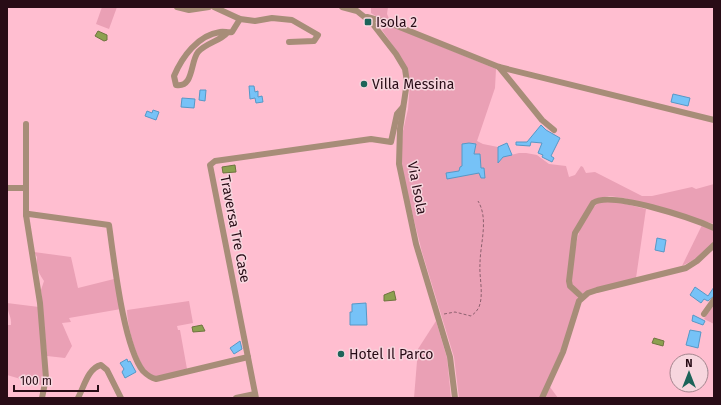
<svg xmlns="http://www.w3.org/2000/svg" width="721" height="405" viewBox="0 0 721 405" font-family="'Fira Sans',sans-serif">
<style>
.green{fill:#eaa0b5}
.water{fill:#8ca050;stroke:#6e743f}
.building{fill:#76c2f7;stroke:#5698c6}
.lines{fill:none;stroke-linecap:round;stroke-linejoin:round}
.path{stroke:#8d606e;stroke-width:1;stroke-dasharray:3 2;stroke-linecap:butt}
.minor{stroke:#a78d78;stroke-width:6}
.poi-dot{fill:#1c6459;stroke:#f7d6de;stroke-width:1.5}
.labels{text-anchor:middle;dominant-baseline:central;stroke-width:3;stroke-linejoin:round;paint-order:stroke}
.poi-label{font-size:14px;fill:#280c16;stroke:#f7d6de;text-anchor:start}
.street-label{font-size:14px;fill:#280c16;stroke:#f7d6de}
</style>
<rect width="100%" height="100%" fill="#ffbed0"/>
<g class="green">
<polygon points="102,7 117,7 109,29 96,24"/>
<polygon points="371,7 388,7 387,14 390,21 379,18 371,13"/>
<polygon points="389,25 496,69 495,88 477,141 483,144 498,147 498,162 503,157 519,153 526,153 537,155 549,164 566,166 569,177 575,175 581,166 583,167 586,173 595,172 642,196 652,196 692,187 696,189 714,184 714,224 624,198 609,196 592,200 575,230 568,275 578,298 564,343 540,398 459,398 454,357 422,252 400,164 403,131 408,109 410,82 403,60 382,30"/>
<path d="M600,202h17l29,7 -10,69 -52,16 -10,-6 -3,-7c4,-26 4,-63 29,-79z"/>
<polygon points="702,225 714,231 714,242 699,257 682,266"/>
<path d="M34,252l37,5 7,31 36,-9 7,30 -52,9 2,4 -9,1 10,23 -7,12 -18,-2 -6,-66 3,-9c-6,-9 -8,-13 -7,-24z"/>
<path d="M189,301l4,22 -16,3 1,4h2l7,39c-9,2 -22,9 -31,8 -18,-3 -29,-52 -29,-67z"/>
<path d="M7,303l32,4 5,70 -3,8 -34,-10v-50h4c1,-8 -4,-13 -4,-22z"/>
<polygon points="714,305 714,324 704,319"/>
<polygon points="436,321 447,358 451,398 414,398 418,349"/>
<polygon points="550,387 558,398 544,398"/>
</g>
<g class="water">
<polygon points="98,31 107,35 107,40 104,41 95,36"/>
<polygon points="235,165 236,172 223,173 222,167"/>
<polygon points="394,291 396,300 384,301 384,295"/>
<polygon points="202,325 205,331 193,332 192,327"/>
<polygon points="654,338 664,341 663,346 652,343"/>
</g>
<g class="building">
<polygon points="249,86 254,86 255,92 258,91 258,97 262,96 263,102 256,103 255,98 250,99"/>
<polygon points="200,90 206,90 205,101 199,100"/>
<polygon points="673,94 690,98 688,106 671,102"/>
<polygon points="182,98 195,99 194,108 181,107"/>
<polygon points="153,110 159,112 156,120 145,116 147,111 152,113"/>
<polygon points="541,125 546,130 560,138 551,156 554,158 552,162 542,157 543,155 538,153 542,143 531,142 530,146 516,145 516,142 527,142"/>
<polygon points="469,143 476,144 474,154 480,154 481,168 484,168 485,178 481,178 479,173 447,179 446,173 459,171 460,167 462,166 462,144"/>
<polygon points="507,143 512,155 503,157 498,163 498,147"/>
<polygon points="657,238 666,240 664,252 655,250"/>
<polygon points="695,287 708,296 714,287 714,296 708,301 704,299 701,303 690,295"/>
<polygon points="366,303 367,325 350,325 350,312 352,312 352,304"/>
<polygon points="693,315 705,321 703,325 692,321"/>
<polygon points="690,330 701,332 698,348 686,345"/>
<polygon points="240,341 242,349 234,354 230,348"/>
<polygon points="127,359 128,362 130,361 136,372 125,378 122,372 124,369 120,363"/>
<polygon points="701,368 708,370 701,379"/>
</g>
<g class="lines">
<path class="path" d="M444,314l11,-2 16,4c4,-3 6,-5 8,-9 5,-13 0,-30 1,-43 0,-20 9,-45 -2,-63"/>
<g class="minor">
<polyline points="177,7 189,10 209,7"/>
<polyline points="214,7 240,19 255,21 272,18 292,20 318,35 314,41 289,42"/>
<polyline points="342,7 357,11 372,23 396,54 405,69 407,82 400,129 399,164 416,244 450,357 455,398"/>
<polyline points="367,17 392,24 499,67 714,120"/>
<path d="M227,33c-7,8 -21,10 -29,19 -8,10 -4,36 -22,33l-2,-9c8,-19 24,-41 46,-44 4,-1 8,1 12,0l8,-13"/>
<polyline points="499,67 542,120 554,130"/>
<polyline points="26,124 26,215"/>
<polyline points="7,188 25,188"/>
<path d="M582,297l-12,-11 -1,-5 5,-42 1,-6 18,-30c17,-13 101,16 121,25"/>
<polyline points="704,314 714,300"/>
<path d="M42,398l4,-20 -6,-75 -14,-88 3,-1 80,11c5,34 14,120 34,146 4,4 8,7 13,8l92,-22"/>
<path d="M78,398c6,-11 10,-30 23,-33l6,5 14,28"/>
<polyline points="236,398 255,394"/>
<polyline points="256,398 210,165 215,161 371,139 391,142 397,114 403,107"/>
<polyline points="542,398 563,352 579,301 588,293 597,290 686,268 697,261 714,245"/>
</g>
</g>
<g class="poi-dot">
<rect x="364" y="18" width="8" height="8" rx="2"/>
<circle cx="364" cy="84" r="4"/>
<circle cx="341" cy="354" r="4"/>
</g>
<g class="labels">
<g class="poi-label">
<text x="376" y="22">Isola 2</text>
<text x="372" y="84">Villa Messina</text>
<text x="349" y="354">Hotel Il Parco</text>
</g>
<g class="street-label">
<text transform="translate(417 188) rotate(79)">Via Isola</text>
<text transform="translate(235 229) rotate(79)">Traversa Tre Case</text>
</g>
</g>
<rect width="721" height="405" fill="none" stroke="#280c16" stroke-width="16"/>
<g transform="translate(689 373)"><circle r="19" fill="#f7d6de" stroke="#a4858e"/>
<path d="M0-3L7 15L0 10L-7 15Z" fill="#1c6459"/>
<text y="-6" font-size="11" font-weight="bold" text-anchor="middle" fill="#280c16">N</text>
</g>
<path d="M14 385v6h84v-6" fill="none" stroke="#280c16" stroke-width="2"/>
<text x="20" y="385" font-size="12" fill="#280c16" stroke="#f7d6de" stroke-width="3" paint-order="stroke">100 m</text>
</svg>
